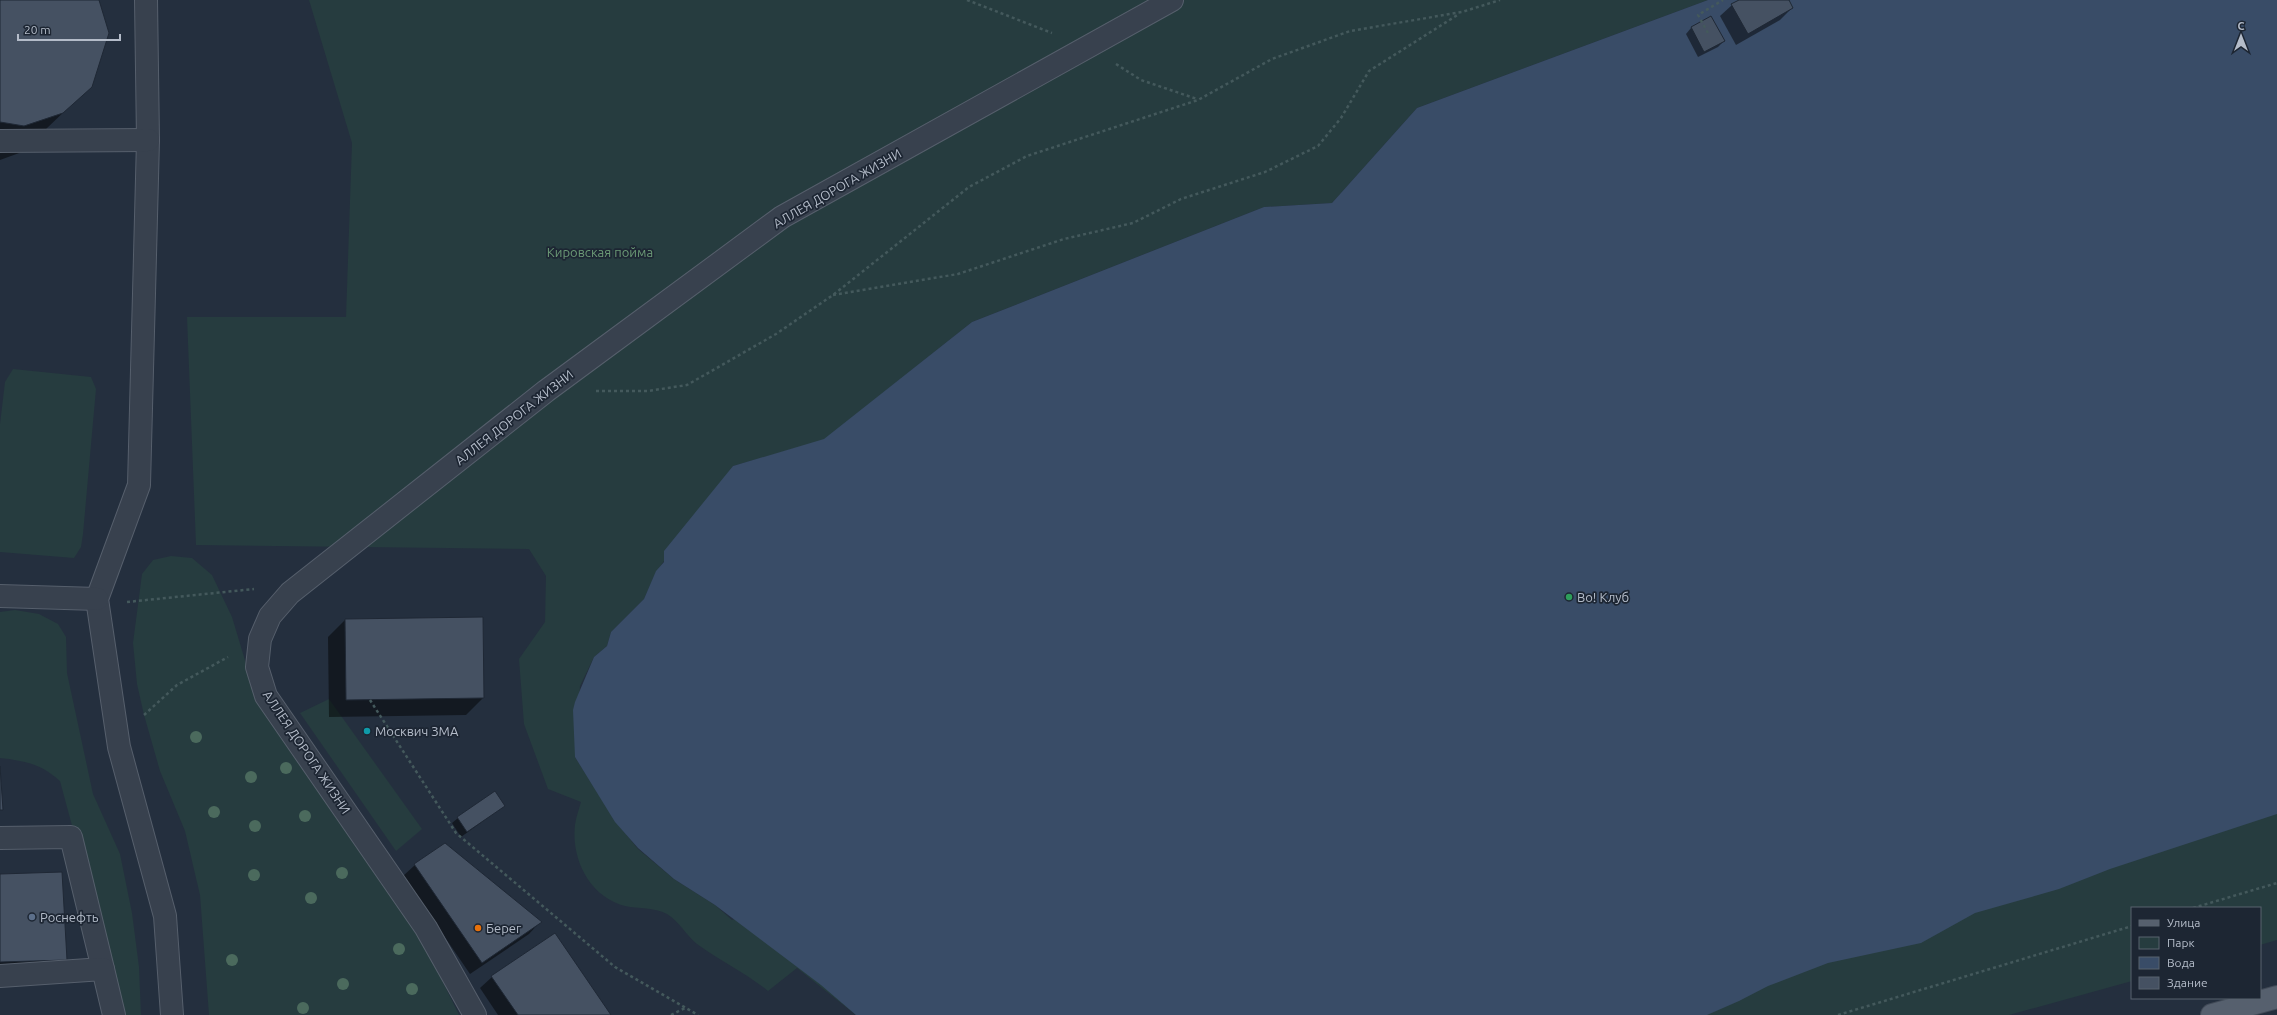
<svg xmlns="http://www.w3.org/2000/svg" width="2277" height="1015" viewBox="0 0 2277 1015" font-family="Ubuntu,sans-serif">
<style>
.green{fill:#263c3f}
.water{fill:#394c67}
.shadow{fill:#0007}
.building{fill:#455162;stroke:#1f2835}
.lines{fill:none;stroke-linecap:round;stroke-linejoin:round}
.minor-casing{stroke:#565f6c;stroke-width:24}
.major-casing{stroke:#414a57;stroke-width:24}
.path{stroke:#44595c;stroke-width:2.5;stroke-dasharray:3 3;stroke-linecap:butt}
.minor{stroke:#38414e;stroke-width:22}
.major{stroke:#56606e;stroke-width:22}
.tree{fill:#4b6a5d}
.leisure-dot{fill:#2e9e5b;stroke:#1d2633;stroke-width:1.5}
.culture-dot{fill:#0f9aa8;stroke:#1d2633;stroke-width:1.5}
.service-dot{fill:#5c6f8a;stroke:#1d2633;stroke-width:1.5}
.food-dot{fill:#e8710a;stroke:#1d2633;stroke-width:1.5}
.labels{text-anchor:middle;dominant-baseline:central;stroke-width:3.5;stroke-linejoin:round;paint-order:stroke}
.street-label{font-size:13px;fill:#b4bcc9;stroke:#1d2633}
.park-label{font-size:13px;fill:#6b9a76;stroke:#1d2633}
.poi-label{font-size:13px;fill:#b4bcc9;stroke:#1d2633;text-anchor:start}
</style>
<rect width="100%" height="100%" fill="#242f3e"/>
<g class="green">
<path d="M309,0h1399l-291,108 -85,95 -68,4 -292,115 -148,118 -91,26 -77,106 -12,27 -33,33 -4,14 -13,11 -14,29 -5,71 41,65 22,27 36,30 41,26 17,15 1545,-647v667l-17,5v-37h-128v73l-123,34h-1153l-59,-47 -29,23c-22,-18 -48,-30 -71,-47 -11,-9 -18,-23 -30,-30 -13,-7 -28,-5 -42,-8 -35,-9 -54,-46 -50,-81 1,-8 4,-16 6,-23l-33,-13 -24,-65 -5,-65 26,-37 1,-46 -17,-27 -333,-4 -9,-228h159l6,-174z"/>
<polygon points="13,369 91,377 96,389 83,534 81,547 74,558 0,552 0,424 5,382"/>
<polygon points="171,556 192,558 212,575 232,617 256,697 420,935 459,1015 209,1015 200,895 185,831 160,771 144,715 137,684 133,643 142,574 153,560"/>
<path d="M15,610l24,4 19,10 8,13 1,36 26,121 27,60 12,59 7,54 2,48h-18l-63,-234c-19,-17 -34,-20 -60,-23v-146z"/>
<polygon points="329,699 422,829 396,851 300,713"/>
</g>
<polygon class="water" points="1708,0 2277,0 2277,814 2110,869 2059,889 1975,913 1921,943 1828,963 1768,986 1739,1001 1707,1015 856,1015 821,985 715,905 674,879 638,848 615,822 575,757 573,710 575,702 594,657 607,646 611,632 644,599 656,571 664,562 664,551 733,466 824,439 972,322 1264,207 1332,203 1417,108"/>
<g class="shadow">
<polygon points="0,0 98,0 91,86 22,152 0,160"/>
<polygon points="1741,0 1787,0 1792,8 1780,20 1736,45 1720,16 1732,5"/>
<polygon points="1711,17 1724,41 1718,47 1698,57 1686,34 1691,28"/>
<polygon points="345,620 483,698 466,715 329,717 328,637"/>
<polygon points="504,806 461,837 452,823 458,818"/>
<polygon points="415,865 540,922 529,934 470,974 403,876"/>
<polygon points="0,875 66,959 60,965 0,967"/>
<polygon points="492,977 610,1015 498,1015 480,988"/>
</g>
<g class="building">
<polygon points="0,0 99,0 109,33 92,87 63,113 24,126 0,122"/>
<polygon points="1739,0 1789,0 1793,8 1748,34 1731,4"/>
<polygon points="1711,16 1725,41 1704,52 1691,27"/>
<polygon points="483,617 484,698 346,700 345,619"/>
<polygon points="0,766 3,810 0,810"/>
<polygon points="495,791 505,806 467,832 457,817"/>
<polygon points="445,843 542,922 482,963 414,864"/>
<polygon points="62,872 67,960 0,962 0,874"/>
<polygon points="555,933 611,1015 518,1015 491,976"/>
</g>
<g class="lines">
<g class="minor-casing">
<g id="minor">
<polyline points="146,0 148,140 139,485 97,599 119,747 165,916 172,1015"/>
<polyline points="0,141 148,140"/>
<polyline points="0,596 97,599"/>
<polyline points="0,838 71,837 103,969"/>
<polyline points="0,976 103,969 114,1015"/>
<polyline points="475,1015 426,928 266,696 257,667 260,639 270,616 290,593 546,391 782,217 1172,0"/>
</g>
</g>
<g class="major-casing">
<polyline id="major" points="2212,1015 2277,997"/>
</g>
<g class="path">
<polyline points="967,0 1052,33"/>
<polyline points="1708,33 1698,15 1723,0"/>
<polyline points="1116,64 1141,80 1197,99"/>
<polyline points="833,295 958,274 1064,239 1133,223 1181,199 1265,172 1318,146 1341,118 1369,71 1459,14"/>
<polyline points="596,391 648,391 687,385 776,334 833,295 969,187 1027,156 1198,100 1272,59 1350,31 1462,12 1500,0"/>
<polyline points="127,602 254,589"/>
<polyline points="370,700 456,833 615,967 698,1015"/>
<polyline points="144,715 177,685 228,657"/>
<polyline points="2193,908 2277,883"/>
<polyline points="671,1015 685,1008"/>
<polyline points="1838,1015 2132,926"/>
</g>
<use href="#minor" class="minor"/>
<use href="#major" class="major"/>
</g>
<g class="tree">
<circle cx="196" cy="737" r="6"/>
<circle cx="286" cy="768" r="6"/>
<circle cx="251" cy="777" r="6"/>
<circle cx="214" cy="812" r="6"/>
<circle cx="305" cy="816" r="6"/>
<circle cx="255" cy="826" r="6"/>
<circle cx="342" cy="873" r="6"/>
<circle cx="254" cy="875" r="6"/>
<circle cx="311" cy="898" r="6"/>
<circle cx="399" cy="949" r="6"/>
<circle cx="232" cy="960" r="6"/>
<circle cx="343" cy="984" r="6"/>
<circle cx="412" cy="989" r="6"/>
<circle cx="303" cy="1008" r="6"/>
</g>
<circle class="leisure-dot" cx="1569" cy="597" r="4"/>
<circle class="culture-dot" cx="367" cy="731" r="4"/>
<circle class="service-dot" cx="32" cy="917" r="4"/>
<circle class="food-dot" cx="478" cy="928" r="4"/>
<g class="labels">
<g class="street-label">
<text transform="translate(837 188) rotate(-30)">АЛЛЕЯ ДОРОГА ЖИЗНИ</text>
<text transform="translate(514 417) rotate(-38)">АЛЛЕЯ ДОРОГА ЖИЗНИ</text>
<text transform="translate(307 752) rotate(56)">АЛЛЕЯ ДОРОГА ЖИЗНИ</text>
</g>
<g class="park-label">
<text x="600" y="252">Кировская пойма</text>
</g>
<g class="poi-label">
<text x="1577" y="597">Во! Клуб</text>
<text x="375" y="731">Москвич ЗМА</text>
<text x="40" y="917">Роснефть</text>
<text x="486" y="928">Берег</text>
</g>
</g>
<rect x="2131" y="907" width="130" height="92" fill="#1d2633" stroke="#59626f"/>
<rect x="2139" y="920" width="20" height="6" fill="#56606e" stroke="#59626f"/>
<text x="2167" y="927" font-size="12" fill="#b4bcc9">Улица</text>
<rect x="2139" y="937" width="20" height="12" fill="#263c3f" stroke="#59626f"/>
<text x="2167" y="947" font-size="12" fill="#b4bcc9">Парк</text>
<rect x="2139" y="957" width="20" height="12" fill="#394c67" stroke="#59626f"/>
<text x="2167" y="967" font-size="12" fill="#b4bcc9">Вода</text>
<rect x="2139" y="977" width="20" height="12" fill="#455162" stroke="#59626f"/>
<text x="2167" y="987" font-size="12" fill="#b4bcc9">Здание</text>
<g transform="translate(2241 36)" stroke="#1d2633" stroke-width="3" paint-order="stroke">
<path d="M0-3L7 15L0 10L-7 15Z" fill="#b4bcc9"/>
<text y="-6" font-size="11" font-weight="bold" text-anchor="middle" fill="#b4bcc9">С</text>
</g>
<path d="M18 34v6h102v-6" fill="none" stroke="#b4bcc9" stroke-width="2"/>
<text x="24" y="34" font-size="12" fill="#b4bcc9" stroke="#1d2633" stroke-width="3" paint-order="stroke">20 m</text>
</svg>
